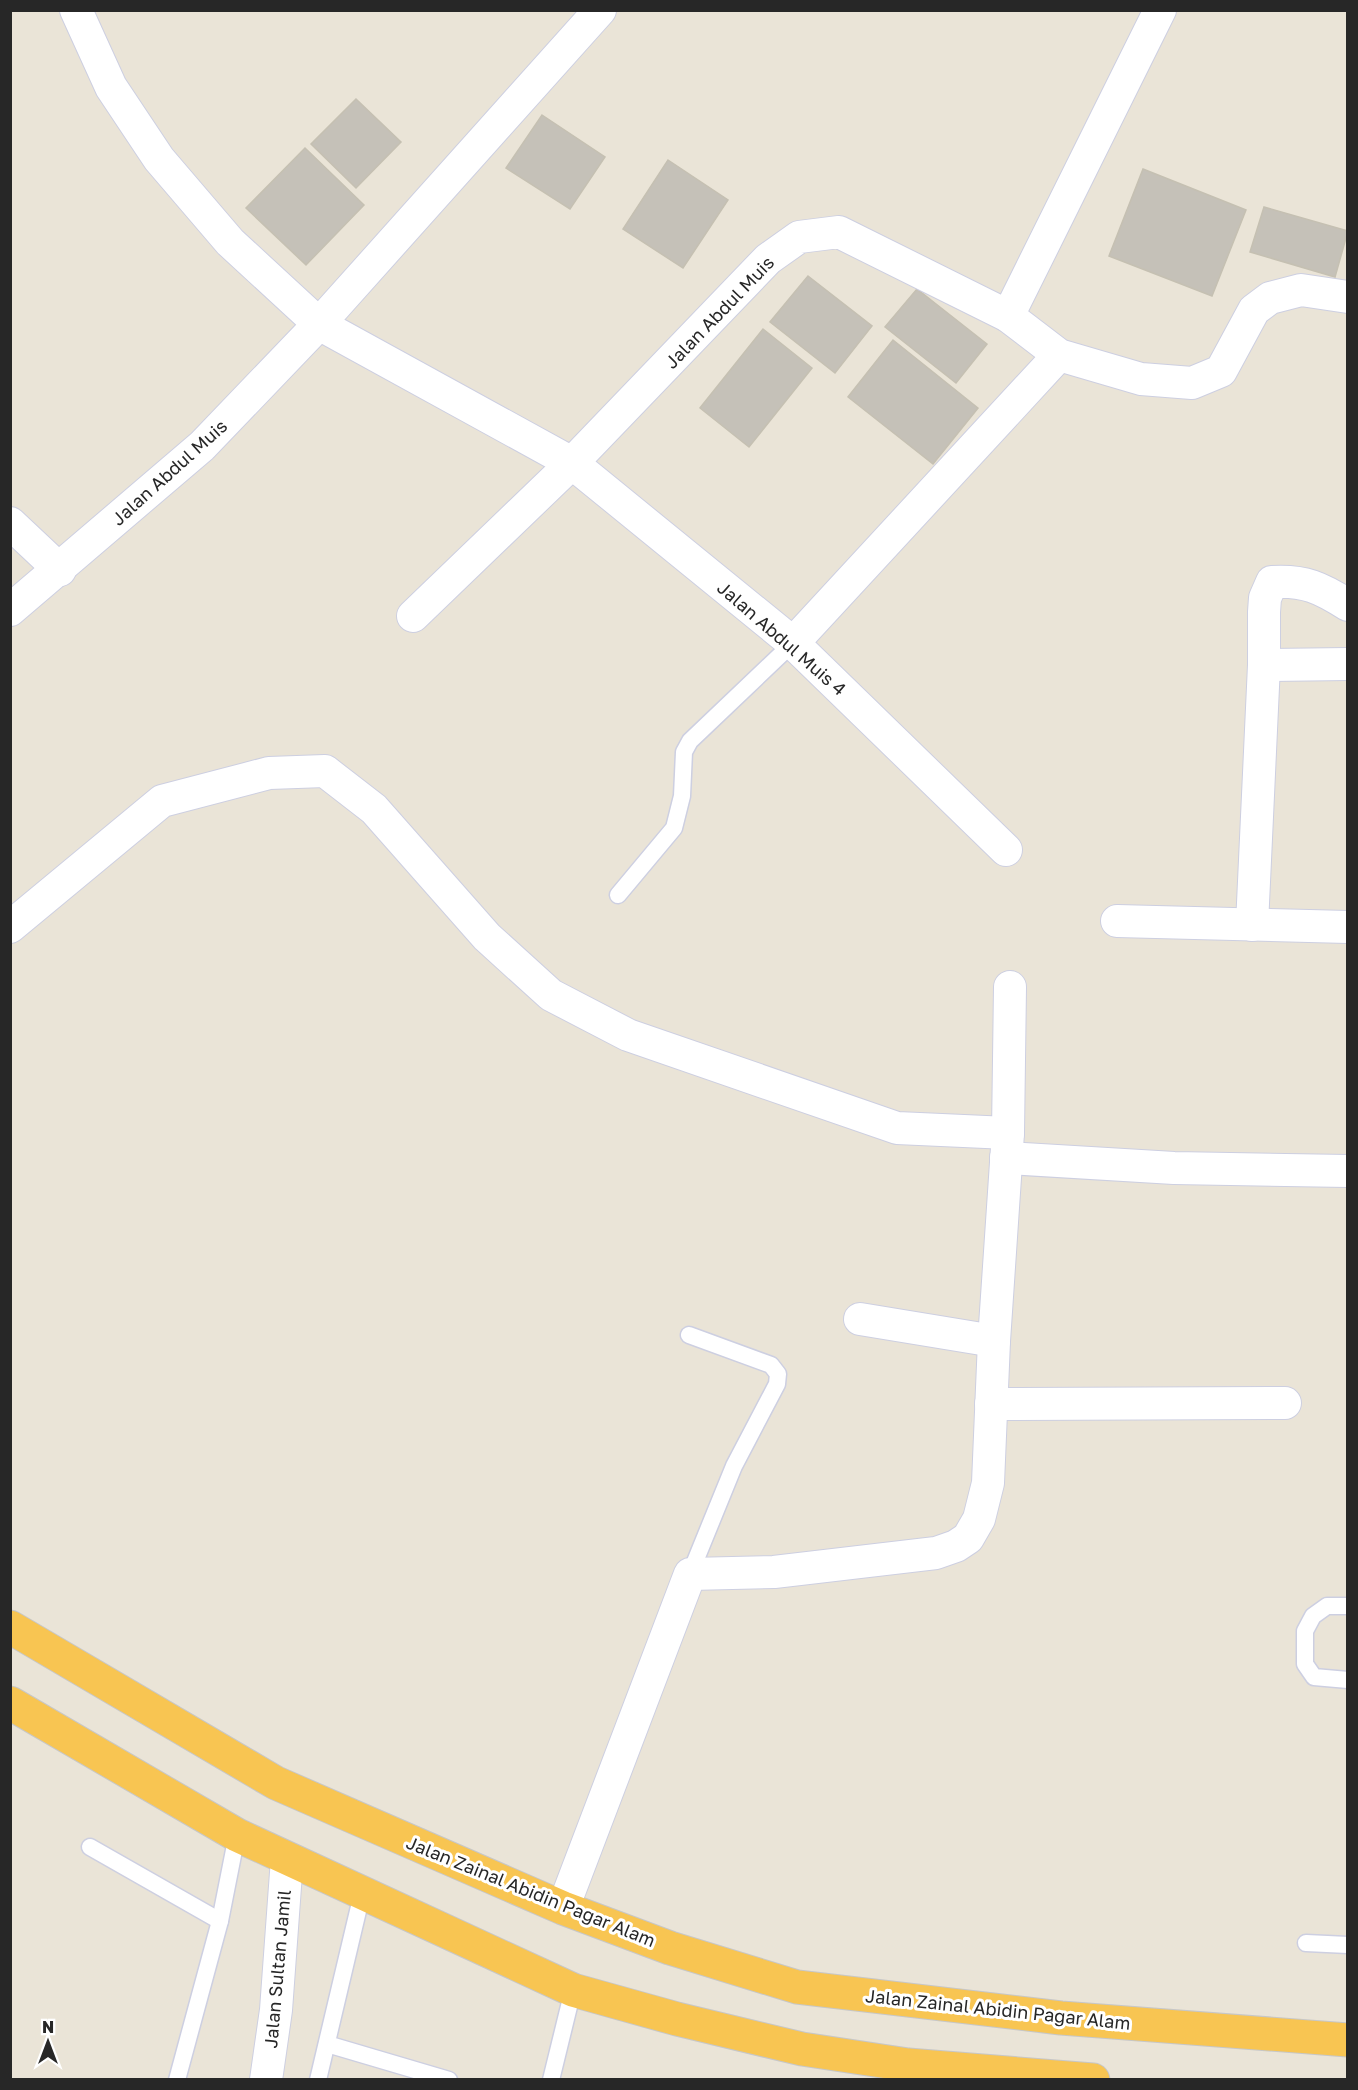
<svg xmlns="http://www.w3.org/2000/svg" width="1358" height="2090" viewBox="0 0 1358 2090" font-family="'Golos Text',sans-serif">
<style>
.building{fill:#c5c1b8;stroke:#c5c0b2;stroke-width:1.5}
.lines{fill:none;stroke-linecap:round;stroke-linejoin:round}
.service-casing{stroke:#cdcfe1;stroke-width:19}
.minor-casing{stroke:#cdcfe1;stroke-width:34}
.trunk-casing{stroke:#c7c7c7;stroke-width:35}
.service{stroke:#fff;stroke-width:16}
.minor{stroke:#fff;stroke-width:32}
.trunk{stroke:#f8c552;stroke-width:33}
.labels{text-anchor:middle;dominant-baseline:central;stroke-width:6;stroke-linejoin:round;paint-order:stroke}
.street-label{font-size:18px;fill:#272727;stroke:#fff}
</style>
<rect width="100%" height="100%" fill="#eae4d7"/>
<g class="building">
<polygon points="356,99 401,142 356,188 311,144"/>
<polygon points="542,115 605,157 570,209 506,168"/>
<polygon points="305,148 364,205 306,265 246,208"/>
<polygon points="668,160 728,200 683,268 623,229"/>
<polygon points="1143,169 1246,210 1212,296 1109,256"/>
<polygon points="1264,207 1348,231 1335,277 1250,252"/>
<polygon points="808,276 872,326 835,373 770,322"/>
<polygon points="917,289 987,344 956,383 885,327"/>
<polygon points="763,329 812,368 749,447 700,408"/>
<polygon points="893,340 978,408 933,464 848,397"/>
</g>
<g class="lines">
<g class="service-casing">
<g id="service">
<polyline points="618,895 674,828 682,796 684,752 690,741 793,643"/>
<polyline points="689,1335 771,1365 778,1374 777,1384 734,1466 690,1574"/>
<polyline points="1348,1606 1327,1606 1313,1616 1305,1631 1305,1664 1314,1677 1348,1680"/>
<polyline points="90,1847 220,1921"/>
<polyline points="1306,1943 1348,1945"/>
<polyline points="327,2044 449,2080"/>
<polyline points="177,2080 220,1921 237,1835"/>
<polyline points="318,2080 362,1894"/>
<polyline points="551,2080 573,1990"/>
</g>
</g>
<g class="minor-casing">
<g id="minor">
<polyline points="76,10 111,87 159,159 230,242 319,324 572,463 793,643 1006,850"/>
<polyline points="1008,316 1160,10"/>
<polyline points="10,523 60,570"/>
<polyline points="10,610 202,446 319,324 600,10"/>
<polyline points="413,616 572,463 768,259 799,237 839,232 1008,316 1059,355 1141,379 1192,383 1221,371 1254,310 1270,298 1301,290 1348,297"/>
<polyline points="793,643 1059,355"/>
<polyline points="1264,665 1348,664"/>
<polyline points="1117,921 1348,927"/>
<path d="M1252,925l12,-260v-53l1,-14 7,-16c33,-2 49,6 76,23"/>
<polyline points="10,927 162,801 269,773 325,771 374,809 487,937 551,995 628,1035 897,1128 1008,1133"/>
<polyline points="1006,1158 1174,1168 1348,1171"/>
<polyline points="860,1319 994,1341"/>
<polyline points="991,1404 1285,1403"/>
<polyline points="563,1908 690,1574 774,1572 936,1553 956,1546 968,1538 979,1519 988,1483 994,1341 1008,1133 1010,987"/>
<polyline points="266,2080 276,2010 287,1859"/>
</g>
</g>
<g class="trunk-casing">
<g id="trunk">
<polyline points="10,1627 276,1783 563,1908 670,1948 797,1987 1061,2018 1348,2040"/>
<polyline points="10,1703 237,1835 573,1990 677,2019 802,2049 908,2065 1093,2080"/>
</g>
</g>
<use href="#service" class="service"/>
<use href="#minor" class="minor"/>
<use href="#trunk" class="trunk"/>
</g>
<g class="labels">
<g class="street-label">
<text transform="translate(719 312) rotate(-46)">Jalan Abdul Muis</text>
<text transform="translate(169 472) rotate(-42)">Jalan Abdul Muis</text>
<text transform="translate(782 638) rotate(41)">Jalan Abdul Muis 4</text>
<text transform="translate(531 1891) rotate(22)">Jalan Zainal Abidin Pagar Alam</text>
<text transform="translate(277 1969) rotate(-85)">Jalan Sultan Jamil</text>
<text transform="translate(998 2009) rotate(6)">Jalan Zainal Abidin Pagar Alam</text>
</g>
</g>
<rect width="1358" height="2090" fill="none" stroke="#272727" stroke-width="24"/>
<g transform="translate(48 2042)" stroke="#ffffff" stroke-width="4.5" paint-order="stroke">
<path d="M0-4.5L10 22L0 15L-10 22Z" fill="#272727"/>
<text y="-9" font-size="16" font-weight="bold" text-anchor="middle" fill="#272727">N</text>
</g>
</svg>
